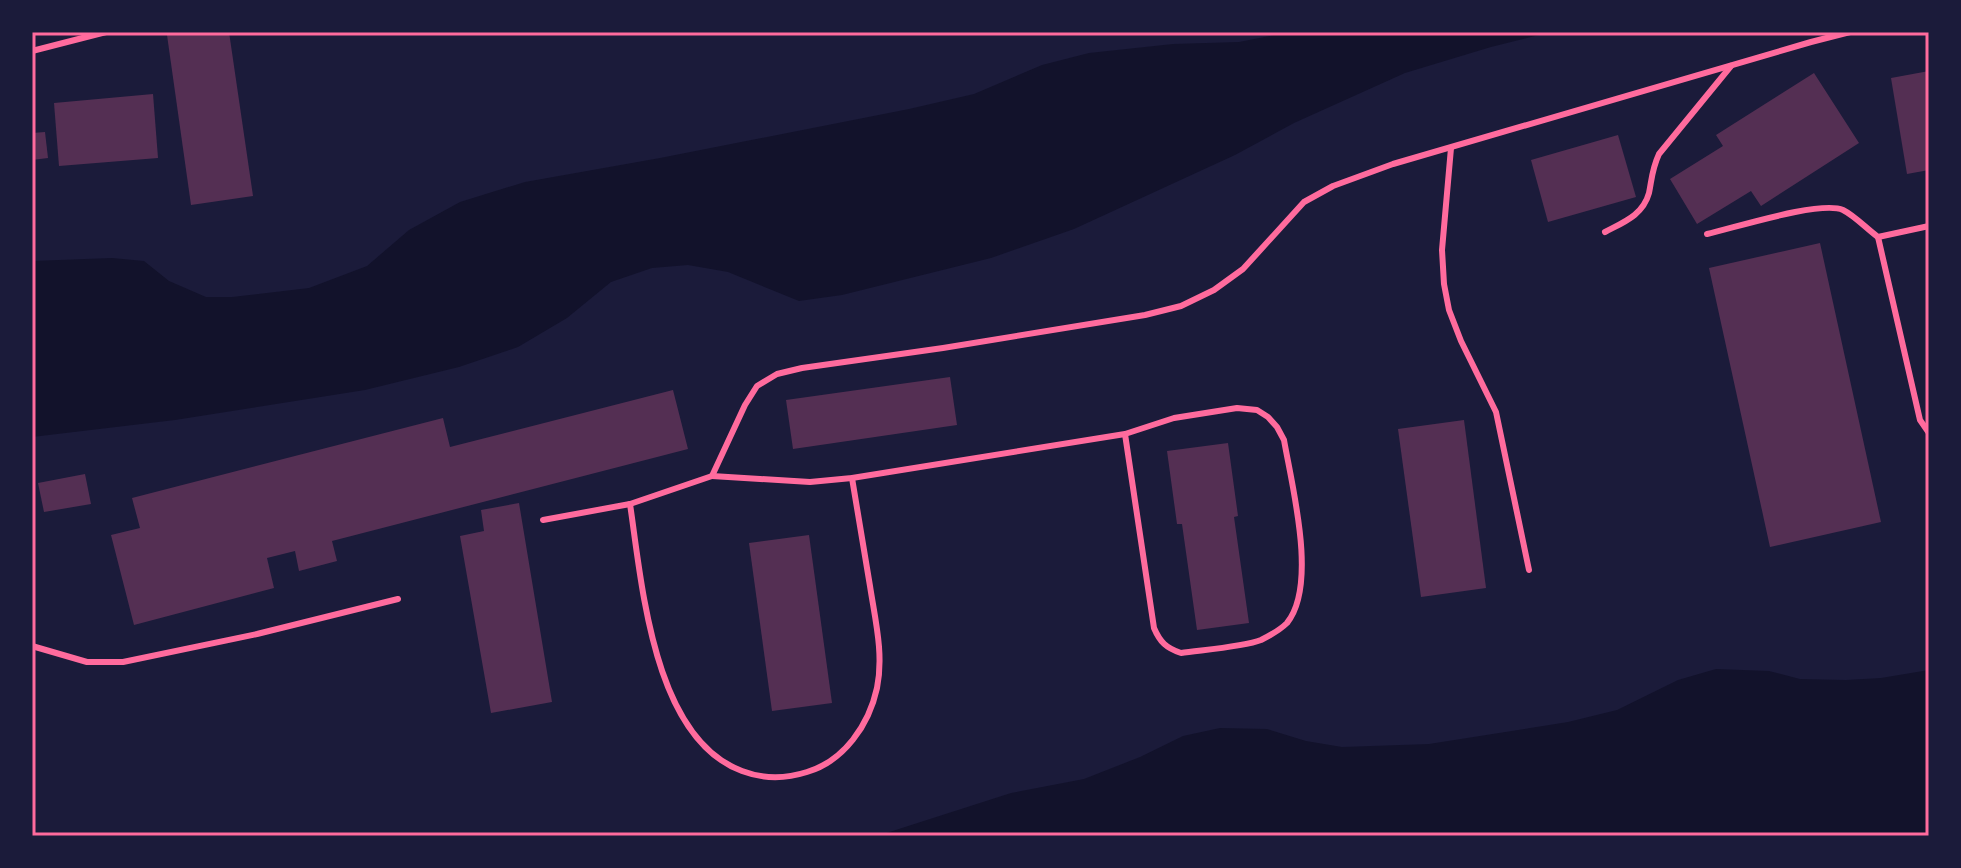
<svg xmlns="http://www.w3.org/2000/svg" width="1961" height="868" viewBox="0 0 1961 868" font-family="Helvetica,sans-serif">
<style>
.water{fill:#12122b}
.building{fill:#542f53}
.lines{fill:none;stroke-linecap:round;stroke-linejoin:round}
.service{stroke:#ff6b9d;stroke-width:6}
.neatline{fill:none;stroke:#ff6b9d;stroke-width:3}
</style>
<rect width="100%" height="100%" fill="#1b1b3a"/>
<g class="water">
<polygon points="1289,32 1551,32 1491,47 1405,73 1294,123 1235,155 1074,229 991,258 842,295 799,301 728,272 688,265 652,268 611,282 567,318 518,347 459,367 365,390 175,420 32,437 32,261 112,258 144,261 169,281 206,297 232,297 309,288 367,266 409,230 460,202 525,182 660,158 909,109 974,94 1042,65 1089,53 1173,44 1239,42"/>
<polygon points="1716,669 1769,671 1800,679 1846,680 1881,678 1929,670 1929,836 877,836 1011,793 1084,779 1140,757 1183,736 1220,728 1267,729 1306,741 1342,747 1429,744 1568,722 1617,710 1678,680"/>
</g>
<g class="building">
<polygon points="185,32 229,32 253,196 191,205 167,35"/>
<polygon points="1929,71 1929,170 1907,174 1891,78"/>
<polygon points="1814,73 1859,143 1761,206 1751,191 1697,224 1670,179 1723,146 1716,135"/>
<polygon points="153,94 158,158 59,166 54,103"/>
<polygon points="45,132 48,158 32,160 32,133"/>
<polygon points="1618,135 1636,197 1548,222 1531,160"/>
<polygon points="1820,243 1881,522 1770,547 1709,268"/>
<polygon points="950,377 957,425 793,449 786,400"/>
<polygon points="673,390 688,449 332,541 337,561 299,571 295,551 267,558 274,588 134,625 111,535 140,528 132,498 443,418 450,447"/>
<polygon points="1464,420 1486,588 1421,597 1398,429"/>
<polygon points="1228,443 1238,516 1234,517 1249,623 1197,630 1182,524 1177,524 1167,451"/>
<polygon points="85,474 91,504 44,512 38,483"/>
<polygon points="519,503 552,702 491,713 460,536 484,531 481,510"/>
<polygon points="809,535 832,703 772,711 749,543"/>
</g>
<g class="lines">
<g class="service">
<polyline points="32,51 106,32"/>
<polyline points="1451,148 1442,250 1444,284 1449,310 1461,341 1496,412 1529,570"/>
<path d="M1605,232c19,-10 38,-17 44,-39 3,-15 3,-24 10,-39l72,-88"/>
<path d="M1707,234c27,-6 114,-34 136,-24 12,6 24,19 35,27l51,-11"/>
<polyline points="1878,237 1920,420 1929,433"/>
<path d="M712,476l98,6 42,-4 273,-44 49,-16 63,-10 20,2 11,7 9,10 7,13c8,46 34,145 3,183 -7,7 -18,13 -26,17 -18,7 -60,10 -80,13 -15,-5 -21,-11 -27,-25l-29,-194"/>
<path d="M630,504c12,80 23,234 112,267 21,8 43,8 65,1 37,-11 62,-47 70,-84 7,-34 -2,-69 -7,-102 -6,-36 -12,-72 -18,-108"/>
<polyline points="543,520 630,504 712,476 745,405 757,386 777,374 802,368 943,348 1145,315 1181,306 1214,290 1243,269 1304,202 1333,186 1393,164 1811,42 1850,32"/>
<polyline points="32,646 87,662 123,662 257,634 398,599"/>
</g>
</g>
<rect width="1961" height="868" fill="none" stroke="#1b1b3a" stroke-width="68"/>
<rect x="34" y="34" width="1893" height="800" class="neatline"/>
</svg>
